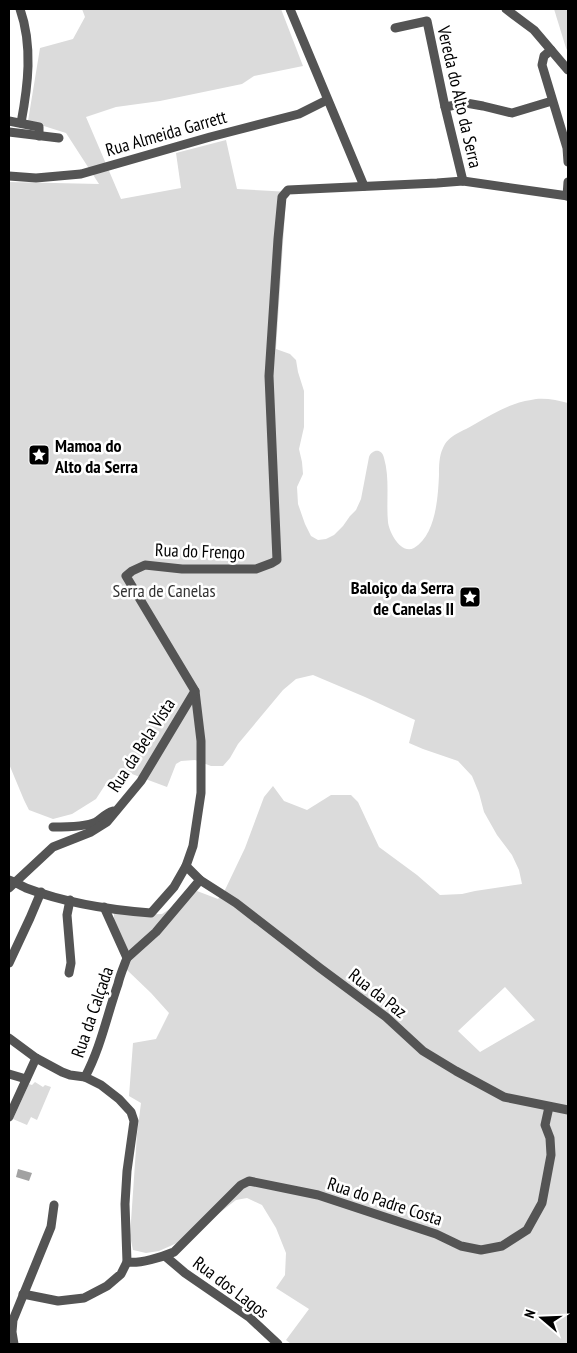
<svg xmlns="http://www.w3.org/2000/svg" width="577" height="1353" viewBox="0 0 577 1353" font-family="'PT Sans Narrow',sans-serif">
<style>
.green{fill:#dbdbdb;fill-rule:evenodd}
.water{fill:#a2a2a2}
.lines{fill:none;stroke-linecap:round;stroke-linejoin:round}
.minor{stroke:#545454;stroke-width:9}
.labels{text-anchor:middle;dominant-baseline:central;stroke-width:5;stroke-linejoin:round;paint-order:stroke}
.street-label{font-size:18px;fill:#000;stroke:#fff}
.poi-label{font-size:18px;font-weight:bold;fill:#000;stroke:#fff;text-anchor:start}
.park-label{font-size:18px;fill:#323232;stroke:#fff}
</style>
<rect width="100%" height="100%" fill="#fff"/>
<g class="green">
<path d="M82,9h199l22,57 -49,10 -12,8 -82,17 -44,6 -30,10 35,82 60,-11 -5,-35 50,-13 11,49 53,3 -4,6 -10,151 14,5 6,6 2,12 6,19v36l-5,22 3,13 1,12 -6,13 1,17 7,20 6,12 7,4 8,-1 8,-4 9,-9 7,-10 6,-6 5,-11 8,-42c3,-8 13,-9 15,1 6,20 2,44 4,64 1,10 13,33 26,26 22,-13 24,-51 25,-73 0,-9 0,-19 4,-27 5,-13 21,-17 32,-24 18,-10 35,-21 56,-24 11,-3 26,0 37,3v941h-277l-5,-4 23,-31 -33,-21 9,-13 1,-22 -10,-25 -14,-23 -15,-7 -11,2 -50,39 -27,12 -13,2 -13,-3 -3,-14 7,-102 4,-31 -12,-7 4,-53 23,-4 13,-26 -18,-20 -24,-23 -13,-38v-19l18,2 30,-1 35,-23 21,8 6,-7 21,-44 19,-51 9,-11 11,15 23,9 24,-15h20l7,7 21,45 38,28 23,20 22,-1 13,-3 47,-7 -3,-14 -7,-15 -15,-20 -13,-23 -5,-19 -7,-17 -14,-15 -35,-12 -14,-6 6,-23 -50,-23 -52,-22 -17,4 -13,11 -45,54 -8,14 -7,8h-12l-16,-6 -14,1 -5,3 -9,23 -43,-16 -17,11 -11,17 -24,15 -19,5 -24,-9 -5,-10 -15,-36v-582l90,2 -33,-51 -38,-12 12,-73 33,-9 12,-22zM505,987l30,33 -55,32 -22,-21z"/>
<polygon points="554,9 568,9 568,52 566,48"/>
<polygon points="35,1082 43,1087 45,1085 51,1087 37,1120 31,1117 27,1125 13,1119 29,1084 32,1085"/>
</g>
<polygon class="water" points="18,1169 32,1173 29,1181 16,1177"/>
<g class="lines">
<g class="minor">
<path d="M20,9c13,37 8,77 1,114"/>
<polyline points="290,9 364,186"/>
<polyline points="506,9 534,30 568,70"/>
<polyline points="395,28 427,21 445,107 463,181"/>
<polyline points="551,50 544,56 542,65 567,148 568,162"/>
<polyline points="445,107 466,103 483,106 512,113 552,101"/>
<polyline points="9,121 39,127 39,136"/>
<polyline points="9,132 59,138"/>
<polyline points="9,176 36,178 81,174 210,137 299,114 327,100"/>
<polyline points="567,196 568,182"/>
<path d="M53,827c12,0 33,0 43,-5 6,-4 10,-9 17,-11"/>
<polyline points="186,866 200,880 236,903 320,968 386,1017 423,1051 456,1071 504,1097 568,1110"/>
<path d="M9,880c6,2 11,5 17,8 37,14 85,22 125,25l23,-26 12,-21 7,-20 8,-53v-52l-6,-50 -69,-115 6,-5 13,-6 37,4h74l16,-6 5,-3 -8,-184 9,-137 4,-42 6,-7 149,-7 26,-2 105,15"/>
<polyline points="9,888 53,847 91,832 107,822 141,781 195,691"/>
<polyline points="127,958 156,932 200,880"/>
<polyline points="9,963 30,918 41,892"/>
<polyline points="69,973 71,963 67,915 70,900"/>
<polyline points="9,1038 36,1058 62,1072 70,1075 85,1077 101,1085 119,1099 131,1112 134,1121 127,1171 125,1204 127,1262 121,1274 107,1286 84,1298 58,1301 23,1294"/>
<polyline points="9,1074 26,1079"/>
<path d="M85,1077c16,-30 22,-62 33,-93 2,-9 6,-18 9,-26l-23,-51"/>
<polyline points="9,1117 36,1058"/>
<polyline points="165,1256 185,1273 249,1317 278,1344"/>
<path d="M127,1262c13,2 35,-5 47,-10l67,-67 8,-4 69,14 118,39 25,12 20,4 21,-4 25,-16 15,-27 9,-48 -1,-17 -5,-13 4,-18"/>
<polyline points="14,1344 12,1332 13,1320 51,1227 54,1205"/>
</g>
</g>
<defs>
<g id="sight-square" transform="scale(1.125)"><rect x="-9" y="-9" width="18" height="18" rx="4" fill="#000" stroke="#fff"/><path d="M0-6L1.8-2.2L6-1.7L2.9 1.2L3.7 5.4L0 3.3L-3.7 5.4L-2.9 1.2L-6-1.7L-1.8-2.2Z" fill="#fff"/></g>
</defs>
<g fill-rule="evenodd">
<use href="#sight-square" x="39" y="455"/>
<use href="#sight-square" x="470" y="597"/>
</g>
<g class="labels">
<g class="street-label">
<text transform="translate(460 97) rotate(77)">Vereda do Alto da Serra</text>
<text transform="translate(166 133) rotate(-16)">Rua Almeida Garrett</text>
<text transform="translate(200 551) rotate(2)">Rua do Frengo</text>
<text transform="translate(141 745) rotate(-57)">Rua da Bela Vista</text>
<text transform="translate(378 993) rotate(38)">Rua da Paz</text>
<text transform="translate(92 1012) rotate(-71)">Rua da Calçada</text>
<text transform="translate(385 1201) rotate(18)">Rua do Padre Costa</text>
<text transform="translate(231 1287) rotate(37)">Rua dos Lagos</text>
</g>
<g class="poi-label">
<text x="55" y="445">Mamoa do<tspan x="55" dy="21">Alto da Serra</tspan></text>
<text x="454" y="587" text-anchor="end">Baloiço da Serra<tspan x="454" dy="21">de Canelas II</tspan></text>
</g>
<g class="park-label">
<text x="164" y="590">Serra de Canelas</text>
</g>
</g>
<rect width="577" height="1353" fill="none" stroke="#000000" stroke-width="20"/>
<g transform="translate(542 1318) rotate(289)" stroke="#ffffff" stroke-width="4" paint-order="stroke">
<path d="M0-4L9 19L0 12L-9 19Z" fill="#000000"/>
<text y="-8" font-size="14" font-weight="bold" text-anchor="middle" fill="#000000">N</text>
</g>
</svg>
